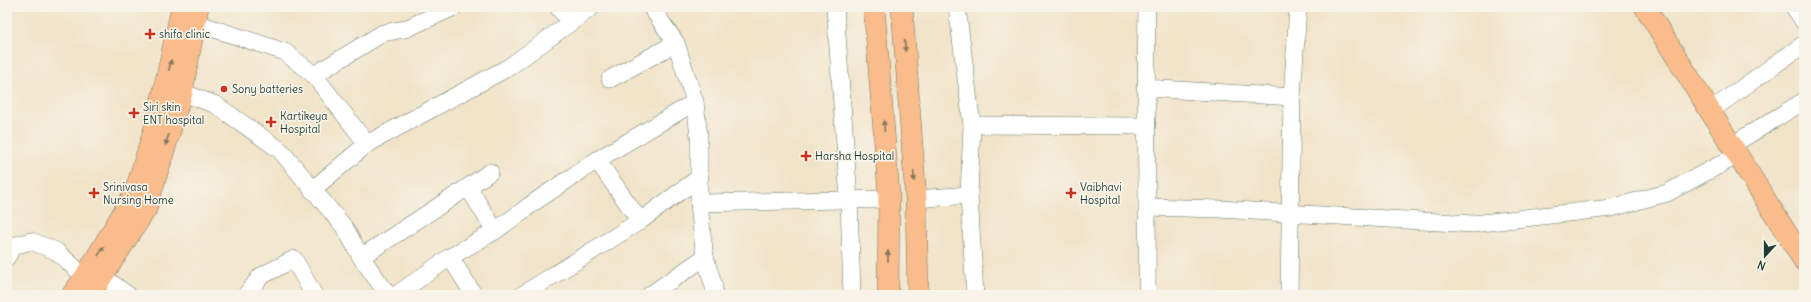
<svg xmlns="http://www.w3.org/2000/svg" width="1811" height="302" viewBox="0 0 1811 302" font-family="Delius,sans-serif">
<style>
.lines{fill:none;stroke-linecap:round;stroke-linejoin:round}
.minor-casing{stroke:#687768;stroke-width:18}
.major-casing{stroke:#687768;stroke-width:22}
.minor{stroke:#fff;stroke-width:17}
.major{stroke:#fabc8b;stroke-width:21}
.oneway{fill:#82765b}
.poi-dot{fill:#c8321e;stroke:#f7f3e8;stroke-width:1.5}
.labels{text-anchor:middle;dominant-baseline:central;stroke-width:3.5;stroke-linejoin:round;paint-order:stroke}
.poi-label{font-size:11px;fill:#1f3d34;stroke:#f7f3e8;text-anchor:start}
</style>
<rect width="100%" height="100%" fill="#f7f3e8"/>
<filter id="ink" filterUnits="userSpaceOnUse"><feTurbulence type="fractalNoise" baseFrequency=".025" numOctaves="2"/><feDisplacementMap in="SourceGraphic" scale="8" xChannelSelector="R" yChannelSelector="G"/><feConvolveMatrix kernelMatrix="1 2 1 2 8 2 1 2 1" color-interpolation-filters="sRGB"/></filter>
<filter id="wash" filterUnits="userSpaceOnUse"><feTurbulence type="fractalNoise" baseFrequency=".012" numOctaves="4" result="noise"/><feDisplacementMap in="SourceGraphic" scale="16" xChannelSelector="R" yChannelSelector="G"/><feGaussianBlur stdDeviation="0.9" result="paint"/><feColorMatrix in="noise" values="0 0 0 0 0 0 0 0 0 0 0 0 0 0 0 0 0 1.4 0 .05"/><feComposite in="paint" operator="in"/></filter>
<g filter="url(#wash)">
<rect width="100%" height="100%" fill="#f1e3c8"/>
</g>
<g filter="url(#ink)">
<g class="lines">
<g class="minor-casing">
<g id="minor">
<polyline points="558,7 570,22"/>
<polyline points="651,7 676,43"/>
<polyline points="835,7 849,200 852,295"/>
<polyline points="957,7 972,125 969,195 975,295"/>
<path d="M1147,7c-2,96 1,192 0,288"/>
<polyline points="1794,7 1804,22"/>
<polyline points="196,23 285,52 314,75"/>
<polyline points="610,79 676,43 695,102 699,137 699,203 702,233 705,257 714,287 714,295"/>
<polyline points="171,88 216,105 280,150 345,228 361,257 388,295"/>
<polyline points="1145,88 1292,97"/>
<polyline points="1710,111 1804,44"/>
<polyline points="972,125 1147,126"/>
<polyline points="367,144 314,75 383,33 405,29 454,7"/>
<polyline points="1732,145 1804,101"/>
<polyline points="597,160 640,221"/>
<polyline points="468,187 495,231"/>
<polyline points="312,190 367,144 509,67 592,7"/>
<polyline points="916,199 969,195"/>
<polyline points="699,203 889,199"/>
<polyline points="1148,207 1219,209 1473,224 1611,208 1667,193 1738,155"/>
<polyline points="7,257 13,246 31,241 56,251 85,277"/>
<polyline points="361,257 468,187 490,172"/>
<polyline points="450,257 474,295"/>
<polyline points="102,276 128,295"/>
<polyline points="246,295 261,276 294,259 314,295"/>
<polyline points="396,295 450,257 495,231 536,201 597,160 695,102"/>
<polyline points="522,295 640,221 700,177"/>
<polyline points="650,295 705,257"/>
<polyline points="1289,295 1292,97 1298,7"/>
</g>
</g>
<g class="major-casing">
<g id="major">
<polyline points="874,7 889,195 888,295"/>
<polyline points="902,7 916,199 918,295"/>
<polyline points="1645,7 1804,261"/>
<polyline points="72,295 85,277 130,201 137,186 157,121 182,7"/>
<polyline points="90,295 146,209 182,92 198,7"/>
</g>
</g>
<use href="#minor" class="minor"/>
<use href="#major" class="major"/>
</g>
<defs><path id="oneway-solid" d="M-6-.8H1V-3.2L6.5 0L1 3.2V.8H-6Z"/></defs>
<g class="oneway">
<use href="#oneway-solid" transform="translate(905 46) rotate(86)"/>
<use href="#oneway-solid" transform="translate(170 65) rotate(-78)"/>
<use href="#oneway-solid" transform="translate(884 126) rotate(-94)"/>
<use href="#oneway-solid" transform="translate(167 140) rotate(107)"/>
<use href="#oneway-solid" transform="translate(914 176) rotate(86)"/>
<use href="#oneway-solid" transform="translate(101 251) rotate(-59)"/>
<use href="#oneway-solid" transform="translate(888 256) rotate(-90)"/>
</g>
</g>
<g class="poi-dot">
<path d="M148 28h4v4h4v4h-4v4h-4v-4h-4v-4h4z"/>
<circle cx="224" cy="89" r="4"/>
<path d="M132 107h4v4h4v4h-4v4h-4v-4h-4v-4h4z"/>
<path d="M269 116h4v4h4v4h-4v4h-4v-4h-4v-4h4z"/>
<path d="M804 150h4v4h4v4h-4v4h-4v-4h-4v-4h4z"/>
<path d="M92 187h4v4h4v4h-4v4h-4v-4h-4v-4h4z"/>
<path d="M1069 187h4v4h4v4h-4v4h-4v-4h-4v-4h4z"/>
</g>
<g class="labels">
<g class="poi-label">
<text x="159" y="34">shifa clinic</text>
<text x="232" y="89">Sony batteries</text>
<text x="143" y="107">Siri skin<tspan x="143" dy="13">ENT hospital</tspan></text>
<text x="280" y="116">Kartikeya<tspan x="280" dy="13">Hospital</tspan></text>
<text x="815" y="156">Harsha Hospital</text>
<text x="103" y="187">Srinivasa<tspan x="103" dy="13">Nursing Home</tspan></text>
<text x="1080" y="187">Vaibhavi<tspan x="1080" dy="13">Hospital</tspan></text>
</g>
</g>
<rect width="1811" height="302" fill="none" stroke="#f7f3e8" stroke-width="24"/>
<g transform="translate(1765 256) rotate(201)" stroke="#f7f3e8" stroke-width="3" paint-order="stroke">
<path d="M0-3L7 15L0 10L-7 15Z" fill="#1f3d34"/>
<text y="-6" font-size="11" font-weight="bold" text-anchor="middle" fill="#1f3d34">N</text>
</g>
</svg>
